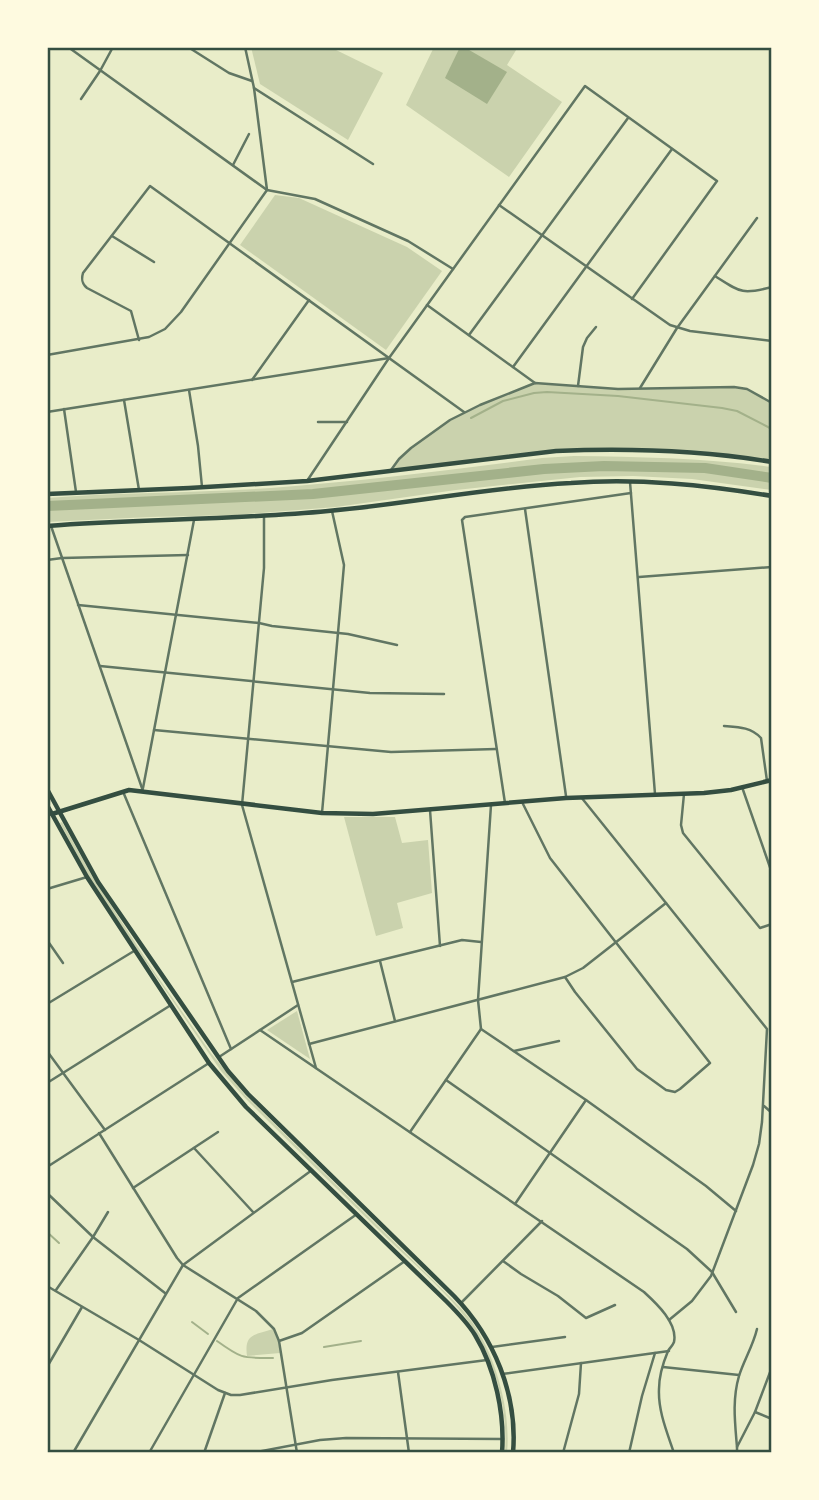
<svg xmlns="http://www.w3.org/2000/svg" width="819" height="1500" viewBox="0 0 819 1500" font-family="Barlow,sans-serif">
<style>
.green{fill:#cad2ad}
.water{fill:#a3b18a}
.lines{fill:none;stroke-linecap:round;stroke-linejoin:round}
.stream{stroke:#a3b18a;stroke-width:2}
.river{stroke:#a3b18a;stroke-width:10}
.minor{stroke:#617663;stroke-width:2.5}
.secondary{stroke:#344e41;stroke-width:4.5}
.primary{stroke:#344e41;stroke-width:4.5}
.neatline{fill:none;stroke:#344e41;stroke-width:2.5}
</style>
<rect width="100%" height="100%" fill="#e9edc9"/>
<g class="green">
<polygon points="251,47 330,47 383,73 348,140 260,84"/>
<polygon points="434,47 518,47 507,65 562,102 509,177 406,105"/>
<polygon points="275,195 299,198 407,247 442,271 386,350 240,245"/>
<path d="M535,383l83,6 104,-3 25,3 25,14v59l-74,-10 -142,-1 -167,21c38,-48 91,-66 146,-89z"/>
<path d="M574,456c66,1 132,2 198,11v23l-80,-11 -59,-3 -53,1 -124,13 -120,17 -101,8 -85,2 -103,5v-24c75,-6 150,-5 224,-10 91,-7 181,-18 271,-30z"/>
<polygon points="344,817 395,817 402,843 428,840 432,893 397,903 403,928 376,936"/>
<path d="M62,822l30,54 61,94 58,83 34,42 203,200c10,10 21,21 28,33 21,33 35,85 31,125h-2c3,-40 -8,-85 -28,-119 -22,-35 -58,-65 -88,-94 -48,-47 -97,-95 -145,-143l-23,-26 -126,-183 -35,-65z"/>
<polygon points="297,1011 310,1059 267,1030"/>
<path d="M273,1329l5,12 2,12 -33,3c-3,-22 7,-21 26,-27z"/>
</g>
<polygon class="water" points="460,47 464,47 507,72 487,104 445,78"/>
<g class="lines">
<g class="stream">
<polyline points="471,418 503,401 534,393 547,392 618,396 722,408 737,411 768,427 772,430"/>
<polyline points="47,1232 59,1243"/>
<polyline points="192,1322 208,1334"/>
<path d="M217,1341c25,18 25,17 56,17"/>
<polyline points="324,1347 361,1341"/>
</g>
<polyline class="river" points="47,506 313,494 544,469 604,466 705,468 772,478"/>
<g class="minor">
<polyline points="68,47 267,190 315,199 408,241 453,269"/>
<polyline points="188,47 229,73 252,81"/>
<polyline points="245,47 254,88 267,190"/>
<polyline points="254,88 373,164"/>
<polyline points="81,99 100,71 113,47"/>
<polyline points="233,165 249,134"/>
<polyline points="499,205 670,325 690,331 772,341"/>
<polyline points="112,236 154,262"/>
<path d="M715,276c25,16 27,19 57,11"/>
<polyline points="427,305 535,383"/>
<polyline points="469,335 628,118"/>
<path d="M139,340l-8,-29 -44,-23c-5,-4 -6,-8 -4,-15l67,-87 314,226"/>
<polyline points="47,355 149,337 165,329 181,312 267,190"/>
<polyline points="513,367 672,149"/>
<polyline points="252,380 309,300"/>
<polyline points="578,386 583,347 587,338 596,327"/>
<polyline points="640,388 677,328 757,218"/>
<polyline points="189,390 198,446 202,487"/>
<polyline points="124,400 139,490"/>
<polyline points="64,409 76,492"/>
<polyline points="47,412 389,358"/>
<polyline points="318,422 347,422"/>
<polyline points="391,470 399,459 411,448 450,420 480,405 535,383 618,389 734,387 747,389 772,403"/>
<polyline points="307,481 389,358 585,86 717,181 632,299"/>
<polyline points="630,482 655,794"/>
<polyline points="525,509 566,796"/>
<polyline points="264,517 264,568 242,805 316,1068"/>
<polyline points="51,526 143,791"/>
<polyline points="47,560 62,558 188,555"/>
<polyline points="639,577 772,567"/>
<polyline points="78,605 259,623 272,626 348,634 397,645"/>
<polyline points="100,666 370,693 444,694"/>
<path d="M724,726c14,1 27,1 37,12l6,43"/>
<polyline points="154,730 391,752 496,749"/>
<polyline points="742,787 772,873"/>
<polyline points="143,788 194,520"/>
<polyline points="124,794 231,1049"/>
<polyline points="684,794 681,825 683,833 760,928 772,924"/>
<polyline points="581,797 767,1029 762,1122 759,1144 753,1165 711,1276 692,1301 669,1320"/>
<polyline points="522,802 550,858 710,1063 680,1089 675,1092 666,1090 637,1069 575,992 565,977"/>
<polyline points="505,803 462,520 465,517 631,493"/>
<polyline points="491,805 478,1000 481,1029 586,1100 706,1186 736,1211"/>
<polyline points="430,810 440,946"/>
<polyline points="322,813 344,565 332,511"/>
<polyline points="47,889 87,877"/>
<polyline points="47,940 63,963"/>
<polyline points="380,961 395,1021"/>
<polyline points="292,982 462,940 481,942"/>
<polyline points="47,1004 134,951"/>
<path d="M260,1030l384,262c12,11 34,31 30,50 -2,5 -3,4 -6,9 -5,12 -9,25 -9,38 -1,22 8,43 15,64"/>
<polyline points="309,1044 565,977 583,968 666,903"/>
<polyline points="47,1051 105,1130"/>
<polyline points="514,1051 559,1041"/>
<polyline points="219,1057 298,1005"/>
<polyline points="446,1080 687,1249 712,1272 736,1312"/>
<polyline points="47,1083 171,1005"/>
<polyline points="764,1106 772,1113"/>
<polyline points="410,1132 481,1029"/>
<polyline points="99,1133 177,1258 183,1265 256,1311 274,1329 279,1341"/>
<polyline points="194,1148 253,1212"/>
<polyline points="47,1167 209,1063"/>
<polyline points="133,1188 218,1132"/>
<polyline points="47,1193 93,1237 165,1293"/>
<polyline points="515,1204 586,1100"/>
<polyline points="503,1261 521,1274 558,1296 586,1318 615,1305"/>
<polyline points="47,1286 139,1340 218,1390 231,1395 240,1395 332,1380 487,1360"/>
<polyline points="56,1290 93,1237 108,1212"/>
<polyline points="461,1303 542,1221"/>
<polyline points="492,1347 565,1337"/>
<polyline points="47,1367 82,1307"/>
<polyline points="663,1367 739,1375"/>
<polyline points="398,1372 409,1453"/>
<polyline points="502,1374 669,1351"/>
<polyline points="755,1412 772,1419"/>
<path d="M737,1447c-2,-24 -5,-47 2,-71 5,-16 14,-30 18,-47"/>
<polyline points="73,1453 183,1265 312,1170"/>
<polyline points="149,1453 238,1298 357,1214"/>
<polyline points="204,1453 225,1393"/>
<polyline points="251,1453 320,1440 346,1438 503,1439"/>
<polyline points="297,1453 279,1341 302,1333 405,1261"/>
<polyline points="563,1453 579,1394 581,1363"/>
<polyline points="629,1453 642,1396 655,1353"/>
<polyline points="737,1453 737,1447 755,1412 772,1367"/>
</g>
<g class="secondary">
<path d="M47,494l142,-6 118,-7 249,-30c73,-3 144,-1 216,11"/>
<path d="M47,526c94,-7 188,-6 281,-15 81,-7 162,-24 243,-28 68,-5 134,2 201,13"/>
<polyline points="52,814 129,790 322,813 373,814 566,798 704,793 731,790 772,780"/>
</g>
<g class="primary">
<path d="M47,789l51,93 130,189 20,23 206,202c40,41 64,99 59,157"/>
<path d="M47,805l40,72 122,186 37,44 200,194c11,11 21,21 29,34 20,33 30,79 27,118"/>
</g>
</g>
<rect width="819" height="1500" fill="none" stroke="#fefae0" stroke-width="98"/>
<rect x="49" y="49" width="721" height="1402" class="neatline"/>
</svg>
